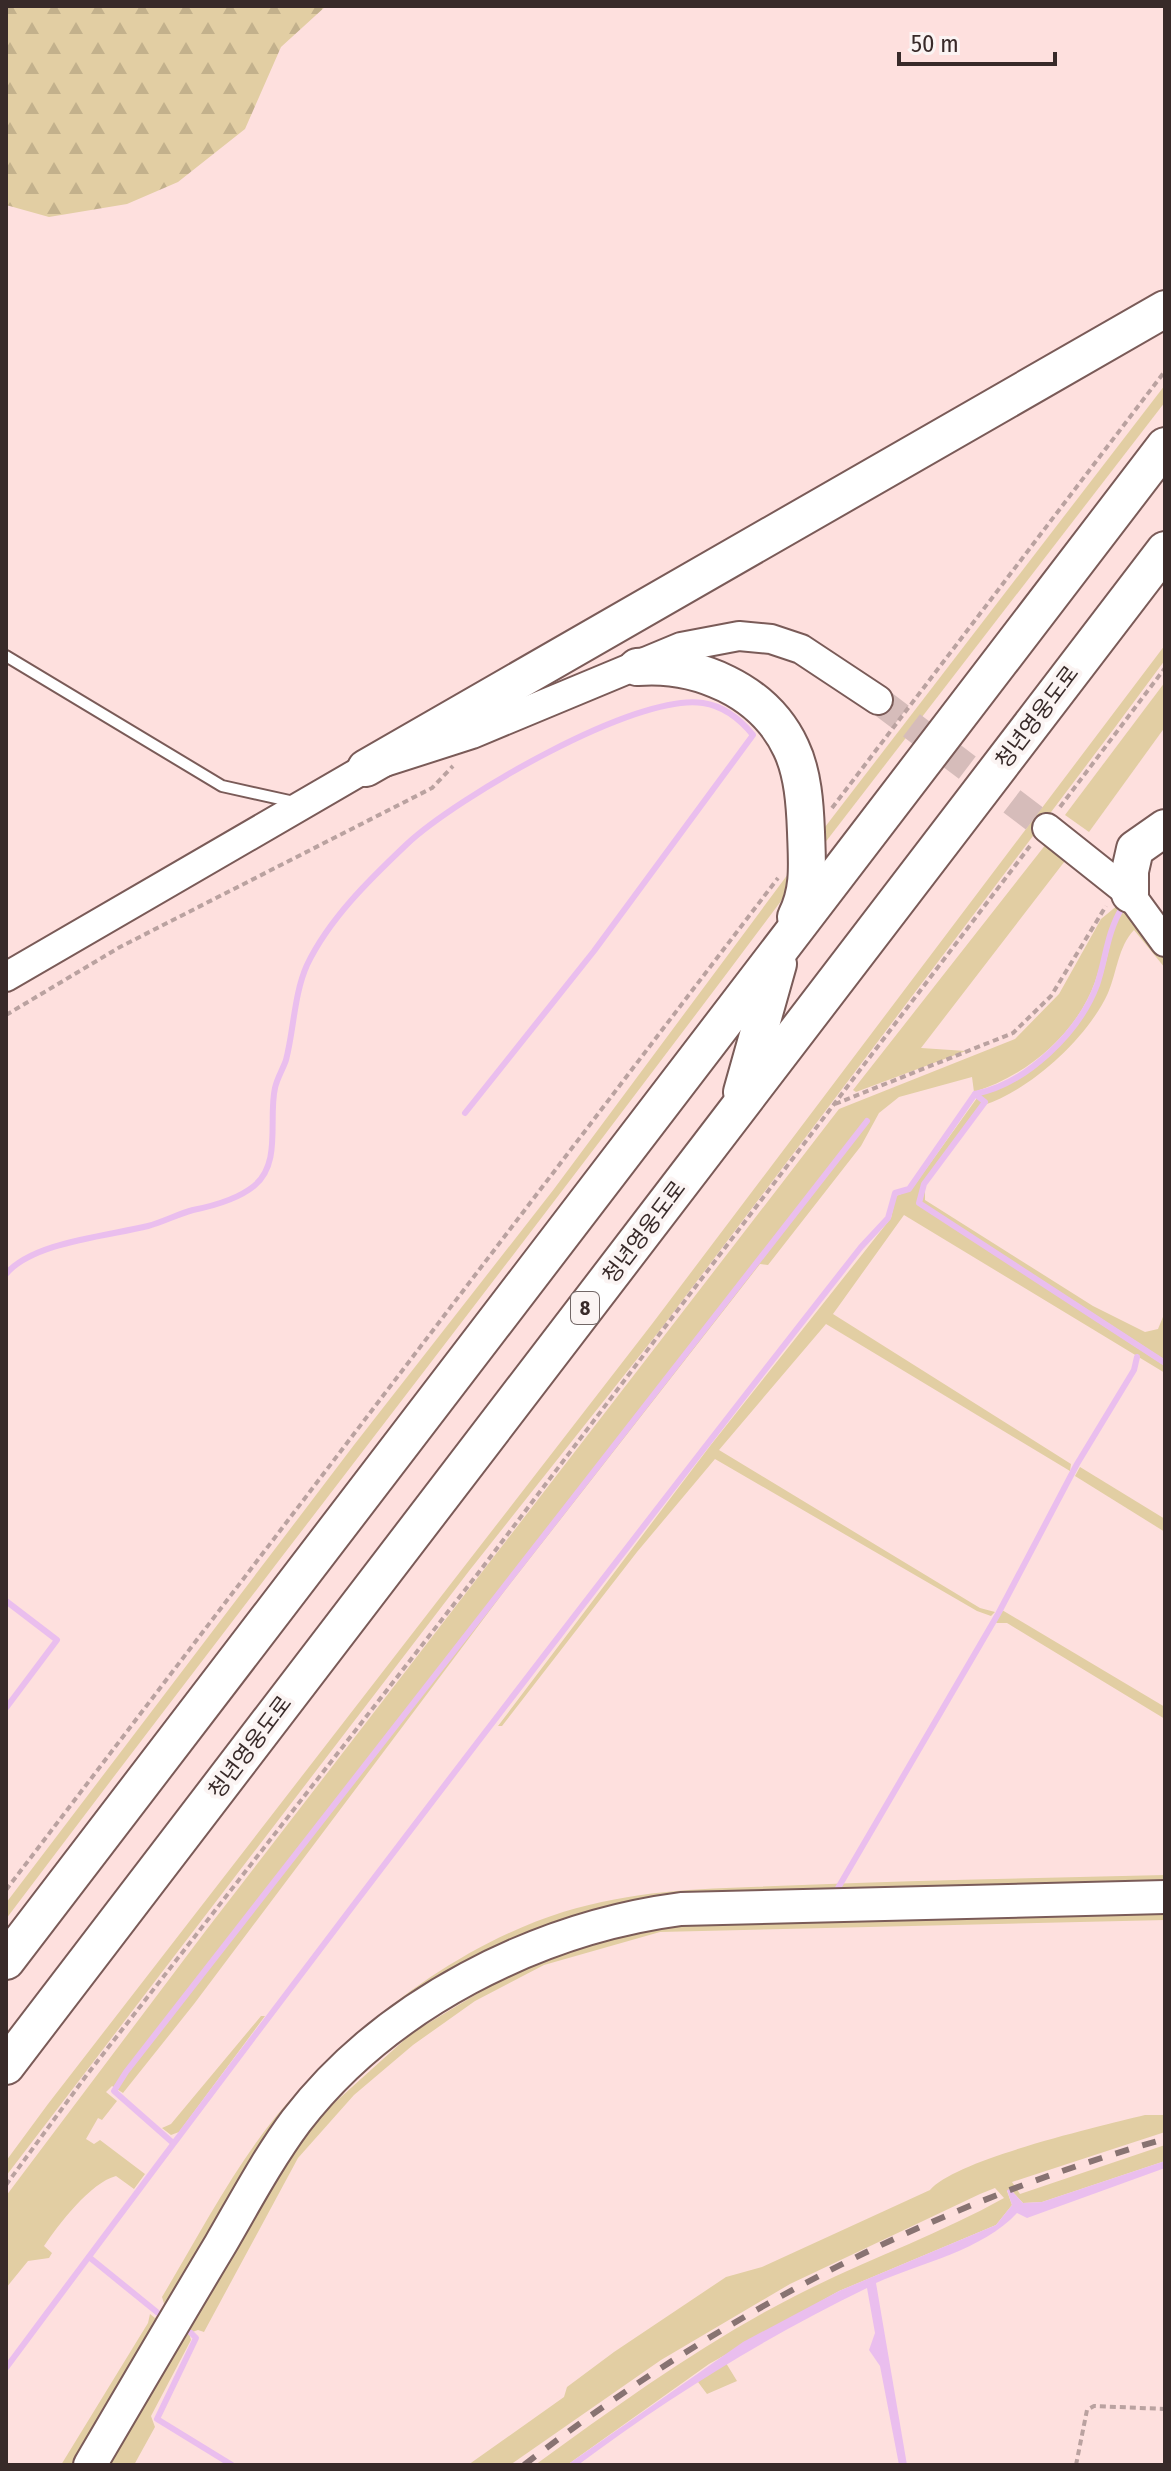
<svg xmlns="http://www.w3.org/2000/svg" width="1171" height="2471" viewBox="0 0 1171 2471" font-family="'Fira Sans Condensed','Noto Sans KR',sans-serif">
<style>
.green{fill:#e2cea3}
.forest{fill:url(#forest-firs)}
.water{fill:#eabeee}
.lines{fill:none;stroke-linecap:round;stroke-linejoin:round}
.stream{stroke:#eabeee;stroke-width:6}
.secondary-tunnel{stroke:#d6bcba;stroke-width:28;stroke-dasharray:28 14;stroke-linecap:butt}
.lane-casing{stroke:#7a5b58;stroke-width:14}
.secondary-casing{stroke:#7a5b58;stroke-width:32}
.primary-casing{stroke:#7a5b58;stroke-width:36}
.highway-casing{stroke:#7a5b58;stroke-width:40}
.path{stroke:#baa2a0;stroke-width:4;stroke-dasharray:6 4;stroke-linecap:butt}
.lane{stroke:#fff;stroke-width:10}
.secondary{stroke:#fff;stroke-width:28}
.primary{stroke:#fff;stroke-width:32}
.highway{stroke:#fff;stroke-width:36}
.rail{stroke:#887372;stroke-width:6;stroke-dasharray:14 14;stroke-linecap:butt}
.labels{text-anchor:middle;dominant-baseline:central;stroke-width:8;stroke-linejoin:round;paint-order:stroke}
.shield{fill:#fbf4f3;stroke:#726766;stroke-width:2}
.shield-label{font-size:20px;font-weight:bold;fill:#382a29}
.street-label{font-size:22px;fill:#382a29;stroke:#fbf4f3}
</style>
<defs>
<pattern id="forest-firs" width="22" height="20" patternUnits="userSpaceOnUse" patternTransform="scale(2)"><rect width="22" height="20" fill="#e2cea3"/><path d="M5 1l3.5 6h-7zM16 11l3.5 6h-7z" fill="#c3b18c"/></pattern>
</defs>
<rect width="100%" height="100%" fill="#fee0de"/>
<g class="green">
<polygon points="1165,385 1165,402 814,857 815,840"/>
<polygon points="1165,645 1165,660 1113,730 660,1330 469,1571 6,2176 6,2161 48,2104 652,1324"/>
<polygon points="1165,682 1165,727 1089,832 1065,815"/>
<polygon points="1050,839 1068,857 921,1048 966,1051 856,1092 853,1090"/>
<path d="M797,862l-4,23c-259,347 -526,688 -787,1034v-16l348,-458 200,-256z"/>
<path d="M1124,900c-17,26 -19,54 -29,82 -19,53 -69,94 -121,110l-2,-15 -73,20 -20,16 -18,33 -93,119 -8,-1 -257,329 -309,411 -71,89 -11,-7 -6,6 11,9 -15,19 -4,-2 -12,21 8,5 6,-4 45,34 -11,15 -18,-13c-26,7 -57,48 -72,70l8,7 -3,5 -21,3 -22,27v-92l201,-267 632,-820 176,-70 44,-45 42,-75z"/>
<path d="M1123,909l42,45v14l-31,-38c-16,17 -17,42 -26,63 -20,44 -77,97 -124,112l3,-4 -9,-6c51,-11 102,-62 121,-110 10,-25 10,-52 24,-76z"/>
<polygon points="977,1098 982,1102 922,1183 917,1204 1165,1366 1165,1373 904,1215 833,1314 1071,1464 1070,1471 826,1324 719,1450 980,1608 995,1612 991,1616 977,1611 715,1459 637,1552 502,1726 498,1726 710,1446 891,1218 896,1196 911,1190"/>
<polygon points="925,1185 925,1200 1093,1306 1145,1332 1158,1329 1165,1312 1165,1360 921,1202"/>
<polygon points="1080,1467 1165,1519 1165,1532 1075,1476"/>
<polygon points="1002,1610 1165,1707 1165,1719 1007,1623 996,1623"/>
<path d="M1165,1875v10l-512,16 -309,155 -263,409h-20l87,-142 2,-9 5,4 10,-11 -3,-10c42,-70 81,-148 137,-207 71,-76 163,-146 264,-178 83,-25 154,-23 239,-27 121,-5 242,-7 363,-10z"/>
<polygon points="1165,1908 1165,1920 660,1932 544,1965 475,2001 413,2045 354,2095 298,2158 204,2332 198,2330 189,2333 191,2340 151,2416 155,2427 134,2465 103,2465 274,2179 312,2123 412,2033 518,1969 576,1944 683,1923"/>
<polygon points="261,2016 265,2016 179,2132 171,2135 162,2128 171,2124"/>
<path d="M1145,2115h20v17l-153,50 8,12 145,-49v16l-123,41 -19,1 -13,-14 -3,2 5,14 -16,20 -157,66 -130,73 -142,101h-32c84,-61 168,-122 260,-169 68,-35 143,-61 209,-98l-9,-10 -15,6 -190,90 -129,76 -151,105h-42l96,-68 3,-10 47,-35 112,-75 36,-10 168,-77c26,-31 171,-64 215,-75z"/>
<polygon points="726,2363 737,2381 707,2394 698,2382 694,2383"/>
</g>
<polygon class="forest" points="6,6 326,6 281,47 245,129 178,182 127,204 49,217 6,205"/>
<path class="water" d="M1165,2161v7l-138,50 -10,-5c-34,37 -96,50 -141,70l31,182h-8l-19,-99 -11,-16 6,-17 -8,-45c-103,50 -198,109 -289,177h-11l176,-123 96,-51 157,-66 16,-20 -5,-15 3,-1 13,14 19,-1z"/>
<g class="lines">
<g class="stream">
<polyline points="975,1094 985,1102 924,1184 919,1203 1165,1363"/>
<path d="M6,1274c27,-32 102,-38 142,-48 15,-4 30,-12 45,-16 20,-4 45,-11 61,-24 28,-22 14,-68 21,-98 2,-10 8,-19 11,-28 8,-31 8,-66 21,-95 22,-46 62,-85 100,-121 49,-46 230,-152 296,-141 20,3 37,16 50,32l-159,216 -129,162"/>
<polyline points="6,1601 57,1640 6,1708"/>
<polyline points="838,1888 998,1614 1077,1464 1134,1370 1137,1357"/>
<polyline points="173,2143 114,2091 126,2072 867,1121"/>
<polyline points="89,2257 158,2313"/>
<polyline points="191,2333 196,2338 157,2419 232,2465"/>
<path d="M6,2368c280,-377 565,-751 855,-1121l27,-29 7,-25 14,-4 66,-95c51,-10 104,-61 122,-109 9,-27 10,-53 25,-77"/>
</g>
<polyline class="secondary-tunnel" points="878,700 1047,828"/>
<g class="lane-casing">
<polyline id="lane" points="6,656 222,786 294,802"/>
</g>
<g class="secondary-casing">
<g id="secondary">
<polyline points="1047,828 1130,894 1165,942"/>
<polyline points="6,977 366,768 472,734 681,647 739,636 771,639 801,649 878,700"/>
</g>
</g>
<g class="primary-casing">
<path id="primary" d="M90,2465c43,-73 86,-147 130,-220 24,-41 47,-85 76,-124 90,-117 241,-193 385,-212l484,-12"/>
</g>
<g class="highway-casing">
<g id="highway">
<path d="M637,667c60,-5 127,23 154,81 12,25 14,57 15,84 1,31 4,57 -10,85"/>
<polyline points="366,768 1165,309"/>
<polyline points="1130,894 1130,871 1135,849 1165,828"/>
<polyline points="742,1092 778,964"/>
<polyline points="6,1961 1165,446"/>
<polyline points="6,2066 1165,550"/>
</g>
</g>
<g class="path">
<polyline points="1060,807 1165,668"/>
<polyline points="832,808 1165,371"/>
<polyline points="6,1015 120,947 432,788 453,766"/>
<polyline points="835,1104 1013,1033 1051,996 1106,906"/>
<polyline points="6,1890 778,878"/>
<polyline points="6,2185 86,2076 479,1572 1030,846"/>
<polyline points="1076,2465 1087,2410 1094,2406 1165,2409"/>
</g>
<use href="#lane" class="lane"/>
<use href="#secondary" class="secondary"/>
<use href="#primary" class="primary"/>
<use href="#highway" class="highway"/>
<path class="rail" d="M524,2465c192,-148 407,-261 641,-326"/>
</g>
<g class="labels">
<rect class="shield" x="571" y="1292" width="28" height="32" rx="6"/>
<g class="shield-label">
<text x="585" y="1308">8</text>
</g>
<g class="street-label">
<text transform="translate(1037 717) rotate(-53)">청년영웅도로</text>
<text transform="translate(644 1232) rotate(-53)">청년영웅도로</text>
<text transform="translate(250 1747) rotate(-53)">청년영웅도로</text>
</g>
</g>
<rect width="1171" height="2471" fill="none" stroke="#382a29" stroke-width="16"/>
<path d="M899 52v12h156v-12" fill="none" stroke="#382a29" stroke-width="4"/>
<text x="911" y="52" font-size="24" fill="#382a29" stroke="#fbf4f3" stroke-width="6" paint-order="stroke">50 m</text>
</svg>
